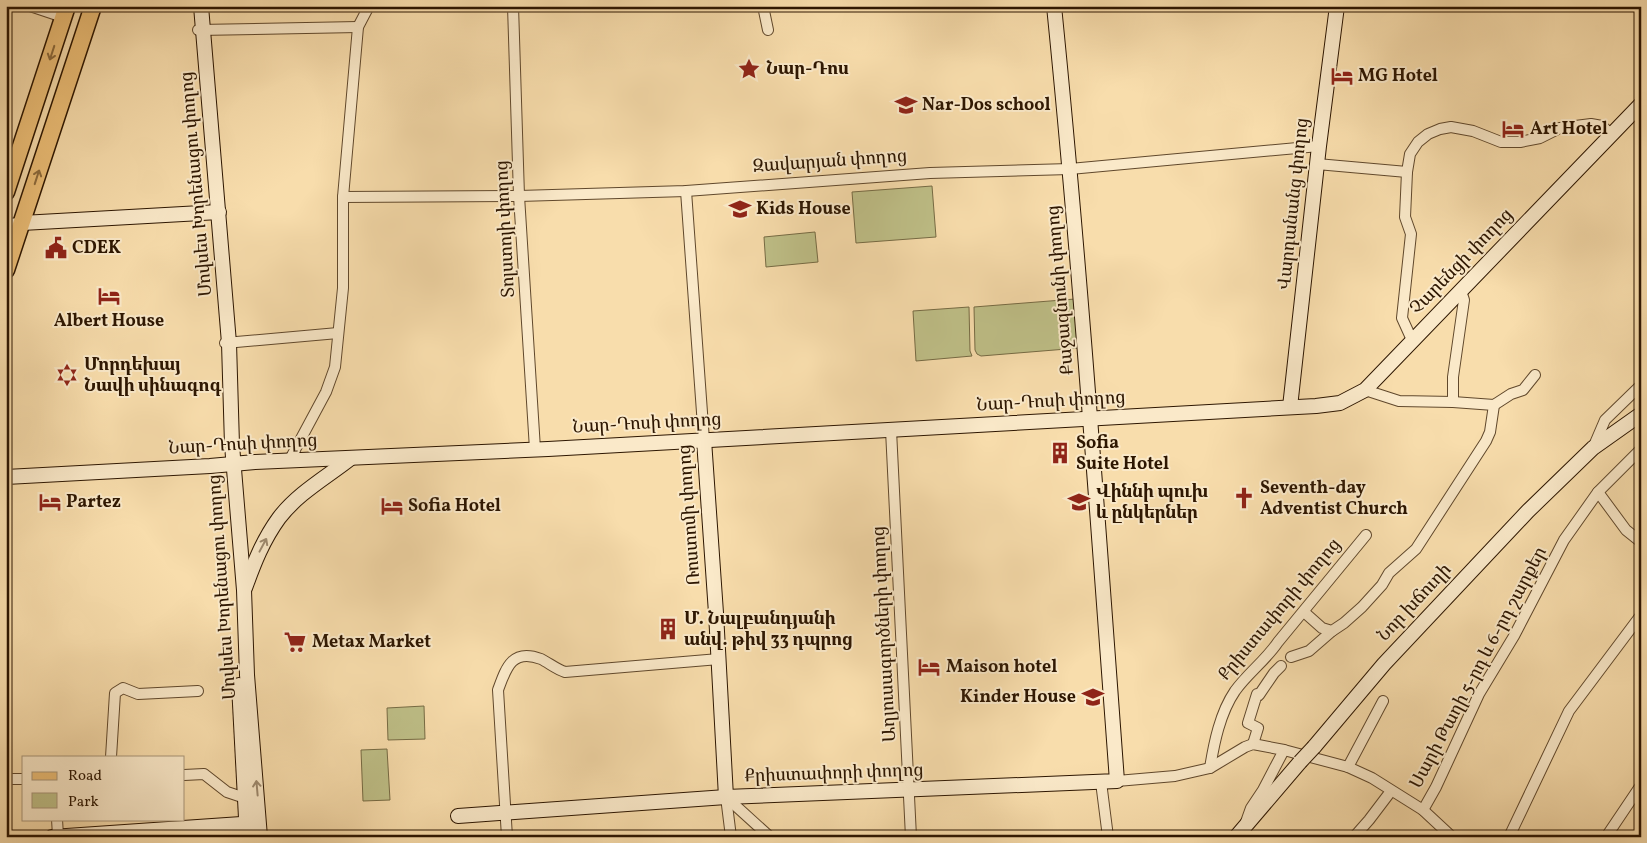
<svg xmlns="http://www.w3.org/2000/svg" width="1647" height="843" viewBox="0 0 1647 843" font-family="Vollkorn,'Noto Serif Armenian',serif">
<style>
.green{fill:#bfc088;stroke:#766b44}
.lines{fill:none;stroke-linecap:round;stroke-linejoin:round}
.street-casing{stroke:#60482c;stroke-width:12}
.secondary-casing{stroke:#2d1601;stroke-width:16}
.primary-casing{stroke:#2d1601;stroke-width:19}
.street{stroke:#fae9c9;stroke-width:10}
.secondary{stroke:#fae9c9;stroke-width:14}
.primary{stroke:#ecbe76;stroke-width:16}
.secondary-bridge-casing{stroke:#2d1601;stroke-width:16;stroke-linecap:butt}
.secondary-bridge{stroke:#fae9c9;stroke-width:14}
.oneway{stroke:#8c6a3c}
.oneway2{stroke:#9e8a6f}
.labels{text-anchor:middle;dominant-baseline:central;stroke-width:4;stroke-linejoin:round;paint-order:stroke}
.poi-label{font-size:18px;font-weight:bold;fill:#2d1601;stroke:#fae9c9;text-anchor:start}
.street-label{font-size:18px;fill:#2d1601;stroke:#fae9c9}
</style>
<rect width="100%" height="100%" fill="#f8ddac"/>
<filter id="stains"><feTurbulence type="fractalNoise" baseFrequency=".004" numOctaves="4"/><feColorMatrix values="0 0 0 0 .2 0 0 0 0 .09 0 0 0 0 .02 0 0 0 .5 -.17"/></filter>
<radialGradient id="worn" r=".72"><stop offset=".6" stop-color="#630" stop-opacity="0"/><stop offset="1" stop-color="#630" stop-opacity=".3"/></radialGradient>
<g class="green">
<polygon points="932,186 936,237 856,243 852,192"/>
<polygon points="815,232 818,262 766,267 764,237"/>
<polygon points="1075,299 1079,348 981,356 977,354 975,350 974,307"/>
<polygon points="969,307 970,351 972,356 916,361 913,311"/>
<polygon points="424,706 425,739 388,740 387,708"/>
<polygon points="387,749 390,800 363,801 361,750"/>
</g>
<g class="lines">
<g class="street-casing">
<g id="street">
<polyline points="30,6 63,17"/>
<polyline points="513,6 519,196 535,449"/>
<polyline points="763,6 768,30"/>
<polyline points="198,30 358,27"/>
<polyline points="1317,164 1407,172"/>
<polyline points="686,191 704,440"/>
<polyline points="343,197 519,196 686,191 930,173 1070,169 1319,146"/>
<polyline points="6,224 22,223"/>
<polyline points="1412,340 1402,318 1411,234 1405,217 1407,172 1410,154 1418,142 1428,134 1440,129 1451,127 1473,131 1501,142 1520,142 1540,138 1560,128 1591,124 1602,126 1612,135"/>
<polyline points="225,343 338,333"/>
<polyline points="1365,390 1399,401 1453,402 1494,405 1511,394 1523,390 1535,375"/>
<polyline points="1453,402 1453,377 1464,300 1461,291"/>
<polyline points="891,430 911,837"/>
<polyline points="1593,448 1605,420 1641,385"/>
<polyline points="289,461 326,392 335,367 343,288 343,197 358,27 369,6"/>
<polyline points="1598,492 1626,530 1641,542"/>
<polyline points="1304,612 1322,628 1332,631 1344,623 1362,607 1382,585 1389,573 1416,549 1486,441 1490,432 1494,405"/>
<polyline points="1291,657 1309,651 1332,631"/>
<polyline points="1253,744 1258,728 1248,723 1257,694 1259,695 1274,673 1281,666"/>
<polyline points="111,757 115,693 123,688 138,694 198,691"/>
<polyline points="1348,767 1383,701"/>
<path d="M1210,768c4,-25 10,-55 25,-77 13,-18 31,-31 43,-49l88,-107"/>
<polyline points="184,775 204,774 227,792 245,798"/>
<polyline points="6,779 24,779"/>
<polyline points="1117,781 1175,776 1210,768 1245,747 1253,744 1284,750 1348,767 1372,778 1423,810 1452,837"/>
<polyline points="1101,782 1108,837"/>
<polyline points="726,797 770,837"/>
<polyline points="726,797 731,837"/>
<polyline points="1423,810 1436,787 1479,694 1514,636 1564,540 1598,492 1641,449"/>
<polyline points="57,819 58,836"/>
<polyline points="1246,822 1251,808 1263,790 1284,750"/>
<path d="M507,837l-9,-147c8,-22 14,-42 43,-31 8,4 15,10 24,13l154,-13"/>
<polyline points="1354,837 1369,820 1391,791"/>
<polyline points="1509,837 1569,711 1641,615"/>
<polyline points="1606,837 1641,785"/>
</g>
</g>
<g class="secondary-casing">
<g id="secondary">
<polyline points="201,6 229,343 232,445 244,590 247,675 260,837"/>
<polyline points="22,223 219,212"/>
<polyline points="1290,407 1319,146 1337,6"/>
<polyline points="704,440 716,613 726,797"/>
<polyline points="6,477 210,466 255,462 548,449 1316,406 1340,403 1365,390 1641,104"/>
<path d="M245,588c9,-25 18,-48 34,-70 19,-25 48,-41 72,-60"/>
<polyline points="239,685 247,837"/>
<polyline points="1314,747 1384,664 1528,511 1593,448 1641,414"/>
<path d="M458,816l268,-19 391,-16c-19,-258 -37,-517 -63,-775"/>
<polyline points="52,837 256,823"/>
<polyline points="1236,837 1300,762"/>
</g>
</g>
<g class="primary-casing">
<g id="primary">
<polyline points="6,192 67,6"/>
<polyline points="6,270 93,6"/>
</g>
</g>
<use href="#street" class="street"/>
<use href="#secondary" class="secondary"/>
<use href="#primary" class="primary"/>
<g class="secondary-bridge-casing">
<polyline id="secondary-bridge" points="1300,762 1314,747"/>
</g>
<use href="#secondary-bridge" class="secondary-bridge"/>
</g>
<defs><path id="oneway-shaft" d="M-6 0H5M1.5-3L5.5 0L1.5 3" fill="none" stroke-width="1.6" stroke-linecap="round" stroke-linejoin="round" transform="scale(1.25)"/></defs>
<g class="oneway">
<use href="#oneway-shaft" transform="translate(52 53) rotate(108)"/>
<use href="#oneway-shaft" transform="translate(37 177) rotate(-72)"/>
</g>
<g class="oneway2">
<use href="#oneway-shaft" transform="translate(263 545) rotate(-62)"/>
<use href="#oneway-shaft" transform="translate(257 788) rotate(-95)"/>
</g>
<defs>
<g id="sight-bare" transform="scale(1.725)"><path d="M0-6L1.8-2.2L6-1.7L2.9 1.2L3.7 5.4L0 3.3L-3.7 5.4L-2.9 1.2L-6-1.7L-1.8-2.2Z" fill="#8f2418" stroke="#fae9c9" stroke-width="2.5" paint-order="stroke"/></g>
<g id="hotel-bare" transform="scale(1.725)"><path d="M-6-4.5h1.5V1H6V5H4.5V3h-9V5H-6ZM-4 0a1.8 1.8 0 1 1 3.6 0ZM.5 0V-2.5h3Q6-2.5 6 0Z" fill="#8f2418" stroke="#fae9c9" stroke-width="2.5" paint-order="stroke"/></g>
<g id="school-bare" transform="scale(1.725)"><path d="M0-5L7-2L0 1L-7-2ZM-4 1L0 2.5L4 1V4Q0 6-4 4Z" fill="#8f2418" stroke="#fae9c9" stroke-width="2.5" paint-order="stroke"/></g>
<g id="civic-bare" transform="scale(1.725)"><path d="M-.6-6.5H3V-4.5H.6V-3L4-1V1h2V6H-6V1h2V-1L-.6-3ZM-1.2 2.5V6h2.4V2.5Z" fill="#8f2418" stroke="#fae9c9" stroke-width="2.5" paint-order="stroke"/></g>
<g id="synagogue-bare" transform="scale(1.725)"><path d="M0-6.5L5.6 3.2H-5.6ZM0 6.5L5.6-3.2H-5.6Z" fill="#8f2418" stroke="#fae9c9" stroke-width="2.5" paint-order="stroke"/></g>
<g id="building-bare" transform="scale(1.725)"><path d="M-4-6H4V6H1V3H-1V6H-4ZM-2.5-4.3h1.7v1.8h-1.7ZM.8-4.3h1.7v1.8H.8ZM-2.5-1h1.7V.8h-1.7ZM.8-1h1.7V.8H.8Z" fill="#8f2418" stroke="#fae9c9" stroke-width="2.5" paint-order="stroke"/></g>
<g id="church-bare" transform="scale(1.725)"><path d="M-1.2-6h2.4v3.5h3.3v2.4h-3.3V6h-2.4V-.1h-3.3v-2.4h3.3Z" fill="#8f2418" stroke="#fae9c9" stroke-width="2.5" paint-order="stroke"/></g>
<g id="supermarket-bare" transform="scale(1.725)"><path d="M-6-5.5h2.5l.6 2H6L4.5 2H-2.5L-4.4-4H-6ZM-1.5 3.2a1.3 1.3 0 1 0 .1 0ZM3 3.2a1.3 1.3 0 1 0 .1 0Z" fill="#8f2418" stroke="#fae9c9" stroke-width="2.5" paint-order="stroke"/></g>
</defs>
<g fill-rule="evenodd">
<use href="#sight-bare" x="749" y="69"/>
<use href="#hotel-bare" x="1342" y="76"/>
<use href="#school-bare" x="906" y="105"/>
<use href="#hotel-bare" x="1513" y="129"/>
<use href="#school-bare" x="740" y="209"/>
<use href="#civic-bare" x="56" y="248"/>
<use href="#hotel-bare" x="109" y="296"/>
<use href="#synagogue-bare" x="67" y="375"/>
<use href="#building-bare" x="1060" y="453"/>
<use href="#church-bare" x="1244" y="498"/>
<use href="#hotel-bare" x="50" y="502"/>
<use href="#school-bare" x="1079" y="502"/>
<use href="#hotel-bare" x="392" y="506"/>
<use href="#building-bare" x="668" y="629"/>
<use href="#supermarket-bare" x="295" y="642"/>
<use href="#hotel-bare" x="929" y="667"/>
<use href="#school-bare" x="1093" y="697"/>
</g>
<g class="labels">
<g class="poi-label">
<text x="766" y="69">Նար-Դոս</text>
<text x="1358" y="76">MG Hotel</text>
<text x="922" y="105">Nar-Dos school</text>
<text x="1530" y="129">Art Hotel</text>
<text x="756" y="209">Kids House</text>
<text x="72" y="248">CDEK</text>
<text x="109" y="321" text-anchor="middle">Albert House</text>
<text x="84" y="365">Մորդեխայ<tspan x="84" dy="21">Նավի սինագոգ</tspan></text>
<text x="1076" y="443">Sofia<tspan x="1076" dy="21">Suite Hotel</tspan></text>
<text x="1260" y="488">Seventh-day<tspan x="1260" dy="21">Adventist Church</tspan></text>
<text x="1096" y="492">Վիննի պուխ<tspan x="1096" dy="21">և ընկերներ</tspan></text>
<text x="66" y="502">Partez</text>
<text x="408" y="506">Sofia Hotel</text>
<text x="684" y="619">Մ․ Նալբանդյանի<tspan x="684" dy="21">անվ․ թիվ 33 դպրոց</tspan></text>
<text x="312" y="642">Metax Market</text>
<text x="946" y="667">Maison hotel</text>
<text x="1076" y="697" text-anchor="end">Kinder House</text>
</g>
<g class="street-label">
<text transform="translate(830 162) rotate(-4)">Զավարյան փողոց</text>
<text transform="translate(197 184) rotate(-95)">Մովսես Խորենացու փողոց</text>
<text transform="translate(1294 204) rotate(-84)">Վարդանանց փողոց</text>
<text transform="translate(506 229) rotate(-93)">Տոլստոյի փողոց</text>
<text transform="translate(1462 262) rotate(-46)">Չարենցի փողոց</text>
<text transform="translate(1061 290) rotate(-95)">Քաջազնունի փողոց</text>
<text transform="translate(1051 402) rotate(-3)">Նար-Դոսի փողոց</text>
<text transform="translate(647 424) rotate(-3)">Նար-Դոսի փողոց</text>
<text transform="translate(243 445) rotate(-3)">Նար-Դոսի փողոց</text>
<text transform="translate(690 515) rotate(-94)">Ռոստոմի փողոց</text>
<text transform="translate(223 587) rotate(-94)">Մովսես Խորենացու փողոց</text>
<text transform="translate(1415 603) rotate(-47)">Նոր խճուղի</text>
<text transform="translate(1280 610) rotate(-50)">Քրիստափորի փողոց</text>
<text transform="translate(885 634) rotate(-93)">Աղյուսագործների փողոց</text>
<text transform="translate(1479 668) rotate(-62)">Սարի Թաղի 5-րդ և 6-րդ շարքեր</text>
<text transform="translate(834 774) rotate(-2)">Քրիստափորի փողոց</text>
</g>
</g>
<rect width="1647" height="843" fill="none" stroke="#f8ddac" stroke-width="25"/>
<rect x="8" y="8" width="1632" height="828" fill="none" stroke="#2d1601" stroke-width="2.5"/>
<rect x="12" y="12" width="1622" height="818" fill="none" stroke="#2d1601"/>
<rect x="22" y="756" width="162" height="65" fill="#fae9c9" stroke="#a89579"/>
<rect x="32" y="772" width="25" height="8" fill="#ecbe76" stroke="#a89579"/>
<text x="68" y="780" font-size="15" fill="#2d1601">Road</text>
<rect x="32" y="793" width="25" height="15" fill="#bfc088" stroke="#a89579"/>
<text x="68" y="806" font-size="15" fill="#2d1601">Park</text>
<rect width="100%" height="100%" filter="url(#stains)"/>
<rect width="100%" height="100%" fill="url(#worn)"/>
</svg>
